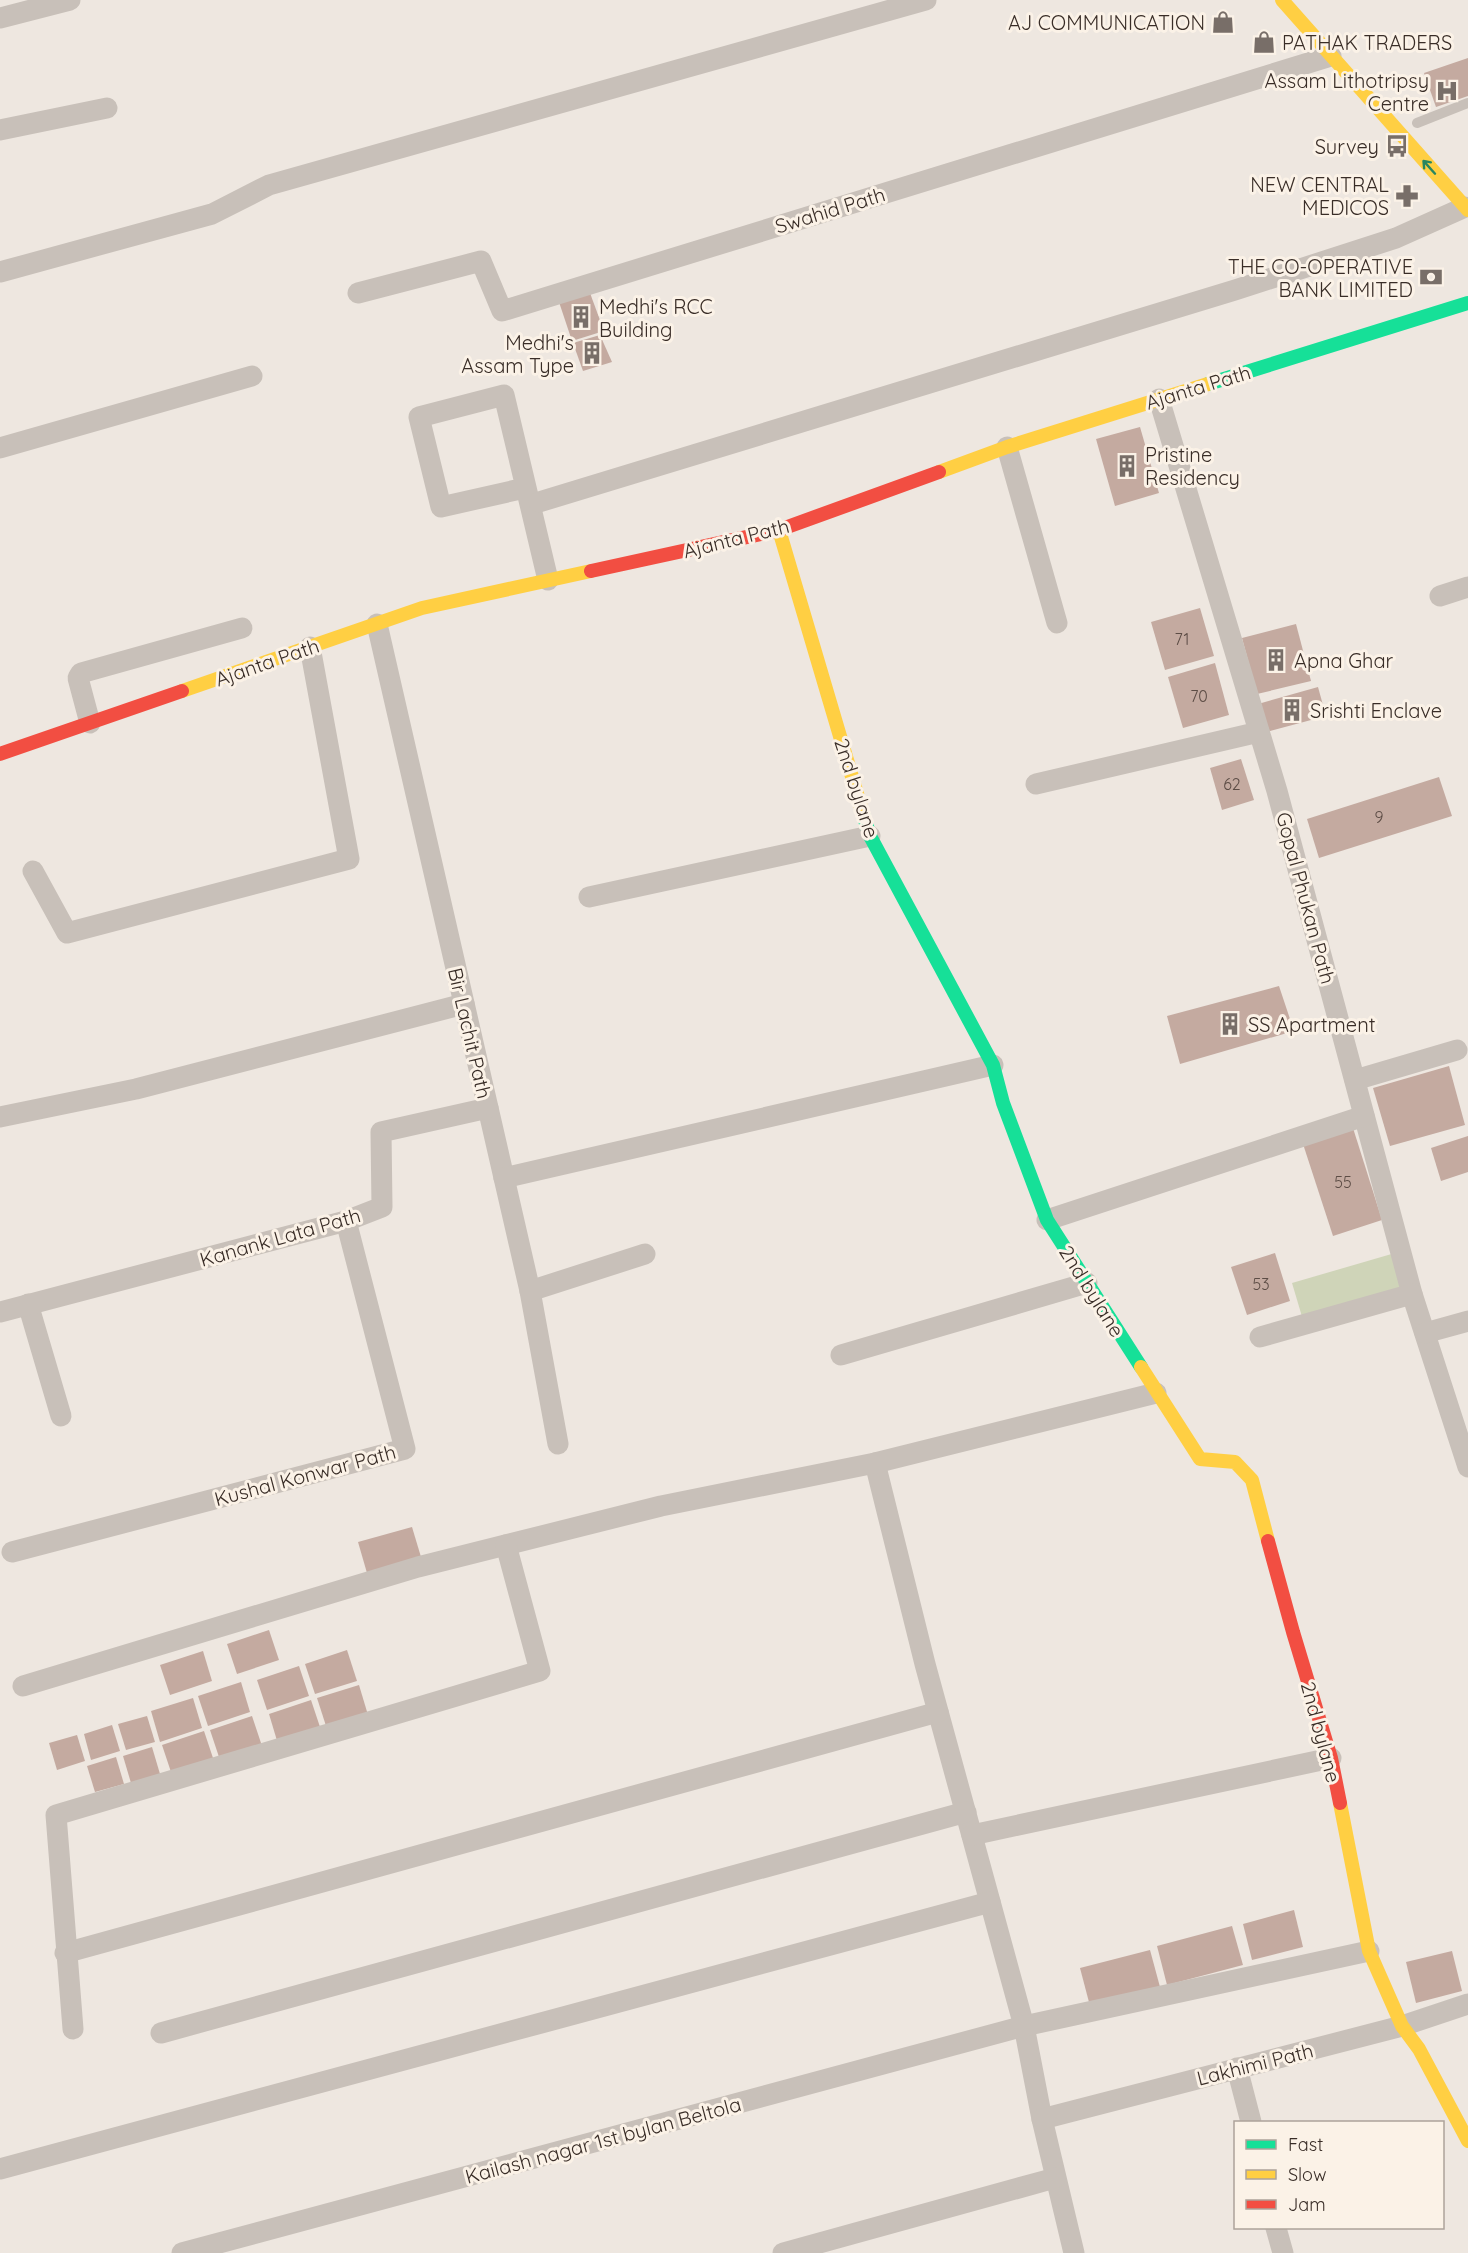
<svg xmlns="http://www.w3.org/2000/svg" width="1468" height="2253" viewBox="0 0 1468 2253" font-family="Quicksand,sans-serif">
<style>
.green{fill:#cfd4b8}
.building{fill:#c4aaa0}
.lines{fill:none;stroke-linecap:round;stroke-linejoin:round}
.lane{stroke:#c8c0b9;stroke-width:10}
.street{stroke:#c8c0b9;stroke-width:21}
.fast{stroke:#16e098;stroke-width:14}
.slow{stroke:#ffcf43;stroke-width:14}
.jam{stroke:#f24e42;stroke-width:14}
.oneway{stroke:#288660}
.labels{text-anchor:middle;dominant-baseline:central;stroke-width:6;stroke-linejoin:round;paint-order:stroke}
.number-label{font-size:16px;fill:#5c4c45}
.poi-label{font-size:20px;fill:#392d27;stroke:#fbf2e7;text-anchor:end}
.street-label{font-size:20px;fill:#392d27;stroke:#fbf2e7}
</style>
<rect width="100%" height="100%" fill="#eee7e0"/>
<polygon class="green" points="1395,1253 1406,1290 1303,1320 1292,1283"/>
<g class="building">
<polygon points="1468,58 1468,96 1436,107 1424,73"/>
<polygon points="590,293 604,331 572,341 559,302"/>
<polygon points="600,335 612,362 583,371 573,343"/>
<polygon points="1140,427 1159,493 1115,506 1096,439"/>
<polygon points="1200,608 1214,656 1165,670 1151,622"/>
<polygon points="1296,624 1311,681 1257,694 1242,638"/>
<polygon points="1215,663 1229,715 1183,728 1168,677"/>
<polygon points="1318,687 1326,716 1266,732 1258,704"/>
<polygon points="1241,759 1254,800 1222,810 1210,768"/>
<polygon points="1439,777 1452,816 1319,858 1307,819"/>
<polygon points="1279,986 1294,1031 1180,1064 1167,1016"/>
<polygon points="1449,1066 1465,1125 1390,1146 1373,1088"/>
<polygon points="1353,1128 1382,1220 1333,1236 1303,1144"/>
<polygon points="1468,1136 1468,1172 1441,1181 1431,1148"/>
<polygon points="1275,1253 1290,1301 1247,1315 1231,1267"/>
<polygon points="412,1527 421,1557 367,1573 358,1542"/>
<polygon points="269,1630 279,1660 237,1674 227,1644"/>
<polygon points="347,1650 357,1681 315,1694 305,1664"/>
<polygon points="203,1651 212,1681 170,1695 160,1665"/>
<polygon points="299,1666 309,1696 267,1710 257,1680"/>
<polygon points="241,1682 250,1712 208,1726 198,1696"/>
<polygon points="359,1685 368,1715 327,1729 317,1698"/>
<polygon points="193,1698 202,1728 160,1742 151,1711"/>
<polygon points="311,1700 321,1730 278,1744 269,1714"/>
<polygon points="147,1716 155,1742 126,1750 118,1724"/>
<polygon points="252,1716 262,1746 220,1760 210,1730"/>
<polygon points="112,1725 120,1751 91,1760 84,1734"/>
<polygon points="204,1731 214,1761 172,1775 162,1745"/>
<polygon points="77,1735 85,1761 57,1770 49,1743"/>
<polygon points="152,1747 160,1774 131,1783 123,1756"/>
<polygon points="116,1757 124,1784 95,1792 87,1766"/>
<polygon points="1294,1910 1303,1947 1252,1960 1243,1924"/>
<polygon points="1232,1926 1243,1965 1167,1985 1157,1946"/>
<polygon points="1150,1950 1160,1987 1090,2006 1080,1968"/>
<polygon points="1452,1951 1462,1991 1416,2003 1406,1962"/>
</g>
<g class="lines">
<polyline class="lane" points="1417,123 1468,103"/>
<g class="street">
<polyline points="0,18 70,0"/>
<polyline points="0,130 107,108"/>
<polyline points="0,272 212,214 269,185 926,0"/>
<polyline points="358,293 481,261 502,311 1331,56"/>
<polyline points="1159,399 1277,791 1412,1294 1468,1467"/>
<polyline points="1007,447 1057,623"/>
<polyline points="0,448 252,376"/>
<polyline points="525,488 441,507 419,417 504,395 548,580"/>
<polyline points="539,502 1235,290 1396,238 1465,207"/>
<polyline points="1440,596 1468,587"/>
<polyline points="377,624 530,1291 558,1444"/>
<polyline points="90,723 78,678 81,673 242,628"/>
<polyline points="1036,784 1259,732"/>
<polyline points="33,871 67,933 349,859 310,647"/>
<polyline points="589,897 870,836"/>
<polyline points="1355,1080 1457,1050"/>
<polyline points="0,1117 136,1089 464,1004"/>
<polyline points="504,1178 993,1065"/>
<polyline points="1047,1220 1364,1116"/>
<polyline points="530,1291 645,1254"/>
<polyline points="28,1304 61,1416"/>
<polyline points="0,1312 346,1221 382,1207 381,1132 488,1108"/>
<polyline points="1425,1333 1468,1321"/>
<polyline points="1260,1337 1412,1294"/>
<polyline points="841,1355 1087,1283"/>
<polyline points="875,1463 925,1664 1024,2026 1042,2119 1074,2253"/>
<polyline points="12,1552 405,1449 346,1221"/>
<polyline points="23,1686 418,1567 661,1506 875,1463 1156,1393"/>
<polyline points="972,1835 1331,1758"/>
<polyline points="65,1953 938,1712"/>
<polyline points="73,2029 56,1815 540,1671 506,1545"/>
<polyline points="161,2033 966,1812"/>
<polyline points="1237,2068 1251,2122"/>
<polyline points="1042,2119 1402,2026 1468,2004"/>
<polyline points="0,2169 990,1902"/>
<polyline points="1276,2228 1283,2253"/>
<polyline points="182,2253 1024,2026 1369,1951"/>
<polyline points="783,2253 1055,2178"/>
</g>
<g class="fast">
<polyline points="1208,384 1468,303"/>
<polyline points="863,814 870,836 993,1065 1003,1103 1047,1220 1141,1367"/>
</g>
<g class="slow">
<polyline points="1282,0 1468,210"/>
<polyline points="939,472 1007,447 1208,384"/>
<polyline points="779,530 863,814"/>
<polyline points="182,691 422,608 591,571"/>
<polyline points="1141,1367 1200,1459 1235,1462 1252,1480 1268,1541"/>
<polyline points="1340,1803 1369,1951 1402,2026 1419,2049 1468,2141"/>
</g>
<g class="jam">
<polyline points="591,571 779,530 939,472"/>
<polyline points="0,754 182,691"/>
<polyline points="1268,1541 1293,1632 1331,1758 1340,1803"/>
</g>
</g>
<defs><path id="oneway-shaft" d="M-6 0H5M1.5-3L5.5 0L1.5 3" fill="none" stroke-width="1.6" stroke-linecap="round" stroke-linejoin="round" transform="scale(1.5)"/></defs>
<use class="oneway" href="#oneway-shaft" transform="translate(1429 167) rotate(-132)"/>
<defs>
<g id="shop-bare" transform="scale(1.8)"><path d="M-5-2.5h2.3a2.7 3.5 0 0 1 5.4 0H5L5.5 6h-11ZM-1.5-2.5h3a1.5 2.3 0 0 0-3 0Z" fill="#786e68" stroke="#fbf2e7" stroke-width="2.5" paint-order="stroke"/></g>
<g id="hospital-bare" transform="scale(1.8)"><path d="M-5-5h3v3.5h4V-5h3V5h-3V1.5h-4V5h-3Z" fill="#786e68" stroke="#fbf2e7" stroke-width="2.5" paint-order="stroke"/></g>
<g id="bus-bare" transform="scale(1.8)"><path d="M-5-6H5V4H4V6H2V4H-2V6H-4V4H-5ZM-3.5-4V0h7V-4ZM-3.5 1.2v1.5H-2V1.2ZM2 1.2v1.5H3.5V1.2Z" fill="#786e68" stroke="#fbf2e7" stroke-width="2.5" paint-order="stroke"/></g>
<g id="pharmacy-bare" transform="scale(1.8)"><path d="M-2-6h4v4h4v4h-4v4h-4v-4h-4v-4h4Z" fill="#786e68" stroke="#fbf2e7" stroke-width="2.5" paint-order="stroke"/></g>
<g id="bank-bare" transform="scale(1.8)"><path d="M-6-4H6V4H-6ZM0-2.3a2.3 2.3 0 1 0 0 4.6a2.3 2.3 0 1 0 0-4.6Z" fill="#786e68" stroke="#fbf2e7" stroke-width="2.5" paint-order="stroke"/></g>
<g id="building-bare" transform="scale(1.8)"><path d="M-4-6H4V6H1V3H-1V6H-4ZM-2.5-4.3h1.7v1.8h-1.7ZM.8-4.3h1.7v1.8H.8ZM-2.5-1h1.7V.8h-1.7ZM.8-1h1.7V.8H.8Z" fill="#786e68" stroke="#fbf2e7" stroke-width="2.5" paint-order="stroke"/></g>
</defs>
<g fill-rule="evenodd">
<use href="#shop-bare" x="1223" y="22"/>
<use href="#shop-bare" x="1264" y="42"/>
<use href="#hospital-bare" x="1447" y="91"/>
<use href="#bus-bare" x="1397" y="146"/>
<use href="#pharmacy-bare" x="1407" y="196"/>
<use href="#bank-bare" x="1431" y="277"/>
<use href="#building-bare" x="581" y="317"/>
<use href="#building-bare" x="592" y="353"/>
<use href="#building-bare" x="1127" y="466"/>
<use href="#building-bare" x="1276" y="660"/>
<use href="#building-bare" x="1292" y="710"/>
<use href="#building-bare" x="1230" y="1024"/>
</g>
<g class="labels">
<g class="number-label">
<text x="1182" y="639">71</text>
<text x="1199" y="696">70</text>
<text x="1232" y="784">62</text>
<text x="1379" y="817">9</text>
<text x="1343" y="1182">55</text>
<text x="1261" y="1284">53</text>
</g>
<g class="poi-label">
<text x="1205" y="22">AJ COMMUNICATION</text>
<text x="1282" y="42" text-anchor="start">PATHAK TRADERS</text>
<text x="1429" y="80">Assam Lithotripsy<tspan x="1429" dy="23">Centre</tspan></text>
<text x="1379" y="146">Survey</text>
<text x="1389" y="184">NEW CENTRAL<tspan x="1389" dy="23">MEDICOS</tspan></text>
<text x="1413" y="266">THE CO-OPERATIVE<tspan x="1413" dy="23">BANK LIMITED</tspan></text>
<text x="599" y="306" text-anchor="start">Medhi's RCC<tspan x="599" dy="23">Building</tspan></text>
<text x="574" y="342">Medhi's<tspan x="574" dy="23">Assam Type</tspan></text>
<text x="1145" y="454" text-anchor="start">Pristine<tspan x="1145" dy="23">Residency</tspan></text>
<text x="1294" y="660" text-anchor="start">Apna Ghar</text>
<text x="1310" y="710" text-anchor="start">Srishti Enclave</text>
<text x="1248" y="1024" text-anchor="start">SS Apartment</text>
</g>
<g class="street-label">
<text transform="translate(830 210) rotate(-17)">Swahid Path</text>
<text transform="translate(1198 387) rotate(-17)">Ajanta Path</text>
<text transform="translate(736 538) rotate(-14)">Ajanta Path</text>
<text transform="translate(267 662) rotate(-19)">Ajanta Path</text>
<text transform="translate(857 788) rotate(72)">2nd bylane</text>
<text transform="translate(1306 898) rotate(75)">Gopal Phukan Path</text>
<text transform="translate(470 1033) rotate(77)">Bir Lachit Path</text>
<text transform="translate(280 1237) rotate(-16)">Kanank Lata Path</text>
<text transform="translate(1092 1291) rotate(58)">2nd bylane</text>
<text transform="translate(305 1475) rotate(-15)">Kushal Konwar Path</text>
<text transform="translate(1321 1732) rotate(75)">2nd bylane</text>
<text transform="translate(1255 2064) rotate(-14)">Lakhimi Path</text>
<text transform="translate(603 2140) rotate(-15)">Kailash nagar 1st bylan Beltola</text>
</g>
</g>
<rect x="1234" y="2121" width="210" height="108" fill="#fbf2e7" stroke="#ada39a" stroke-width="1.5"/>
<rect x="1246" y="2140" width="30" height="9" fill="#16e098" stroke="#ada39a" stroke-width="1.5"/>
<text x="1288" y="2151" font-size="18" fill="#392d27">Fast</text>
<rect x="1246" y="2170" width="30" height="9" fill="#ffcf43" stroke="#ada39a" stroke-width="1.5"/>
<text x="1288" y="2181" font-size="18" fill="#392d27">Slow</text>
<rect x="1246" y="2200" width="30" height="9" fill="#f24e42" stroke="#ada39a" stroke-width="1.5"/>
<text x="1288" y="2211" font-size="18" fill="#392d27">Jam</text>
</svg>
